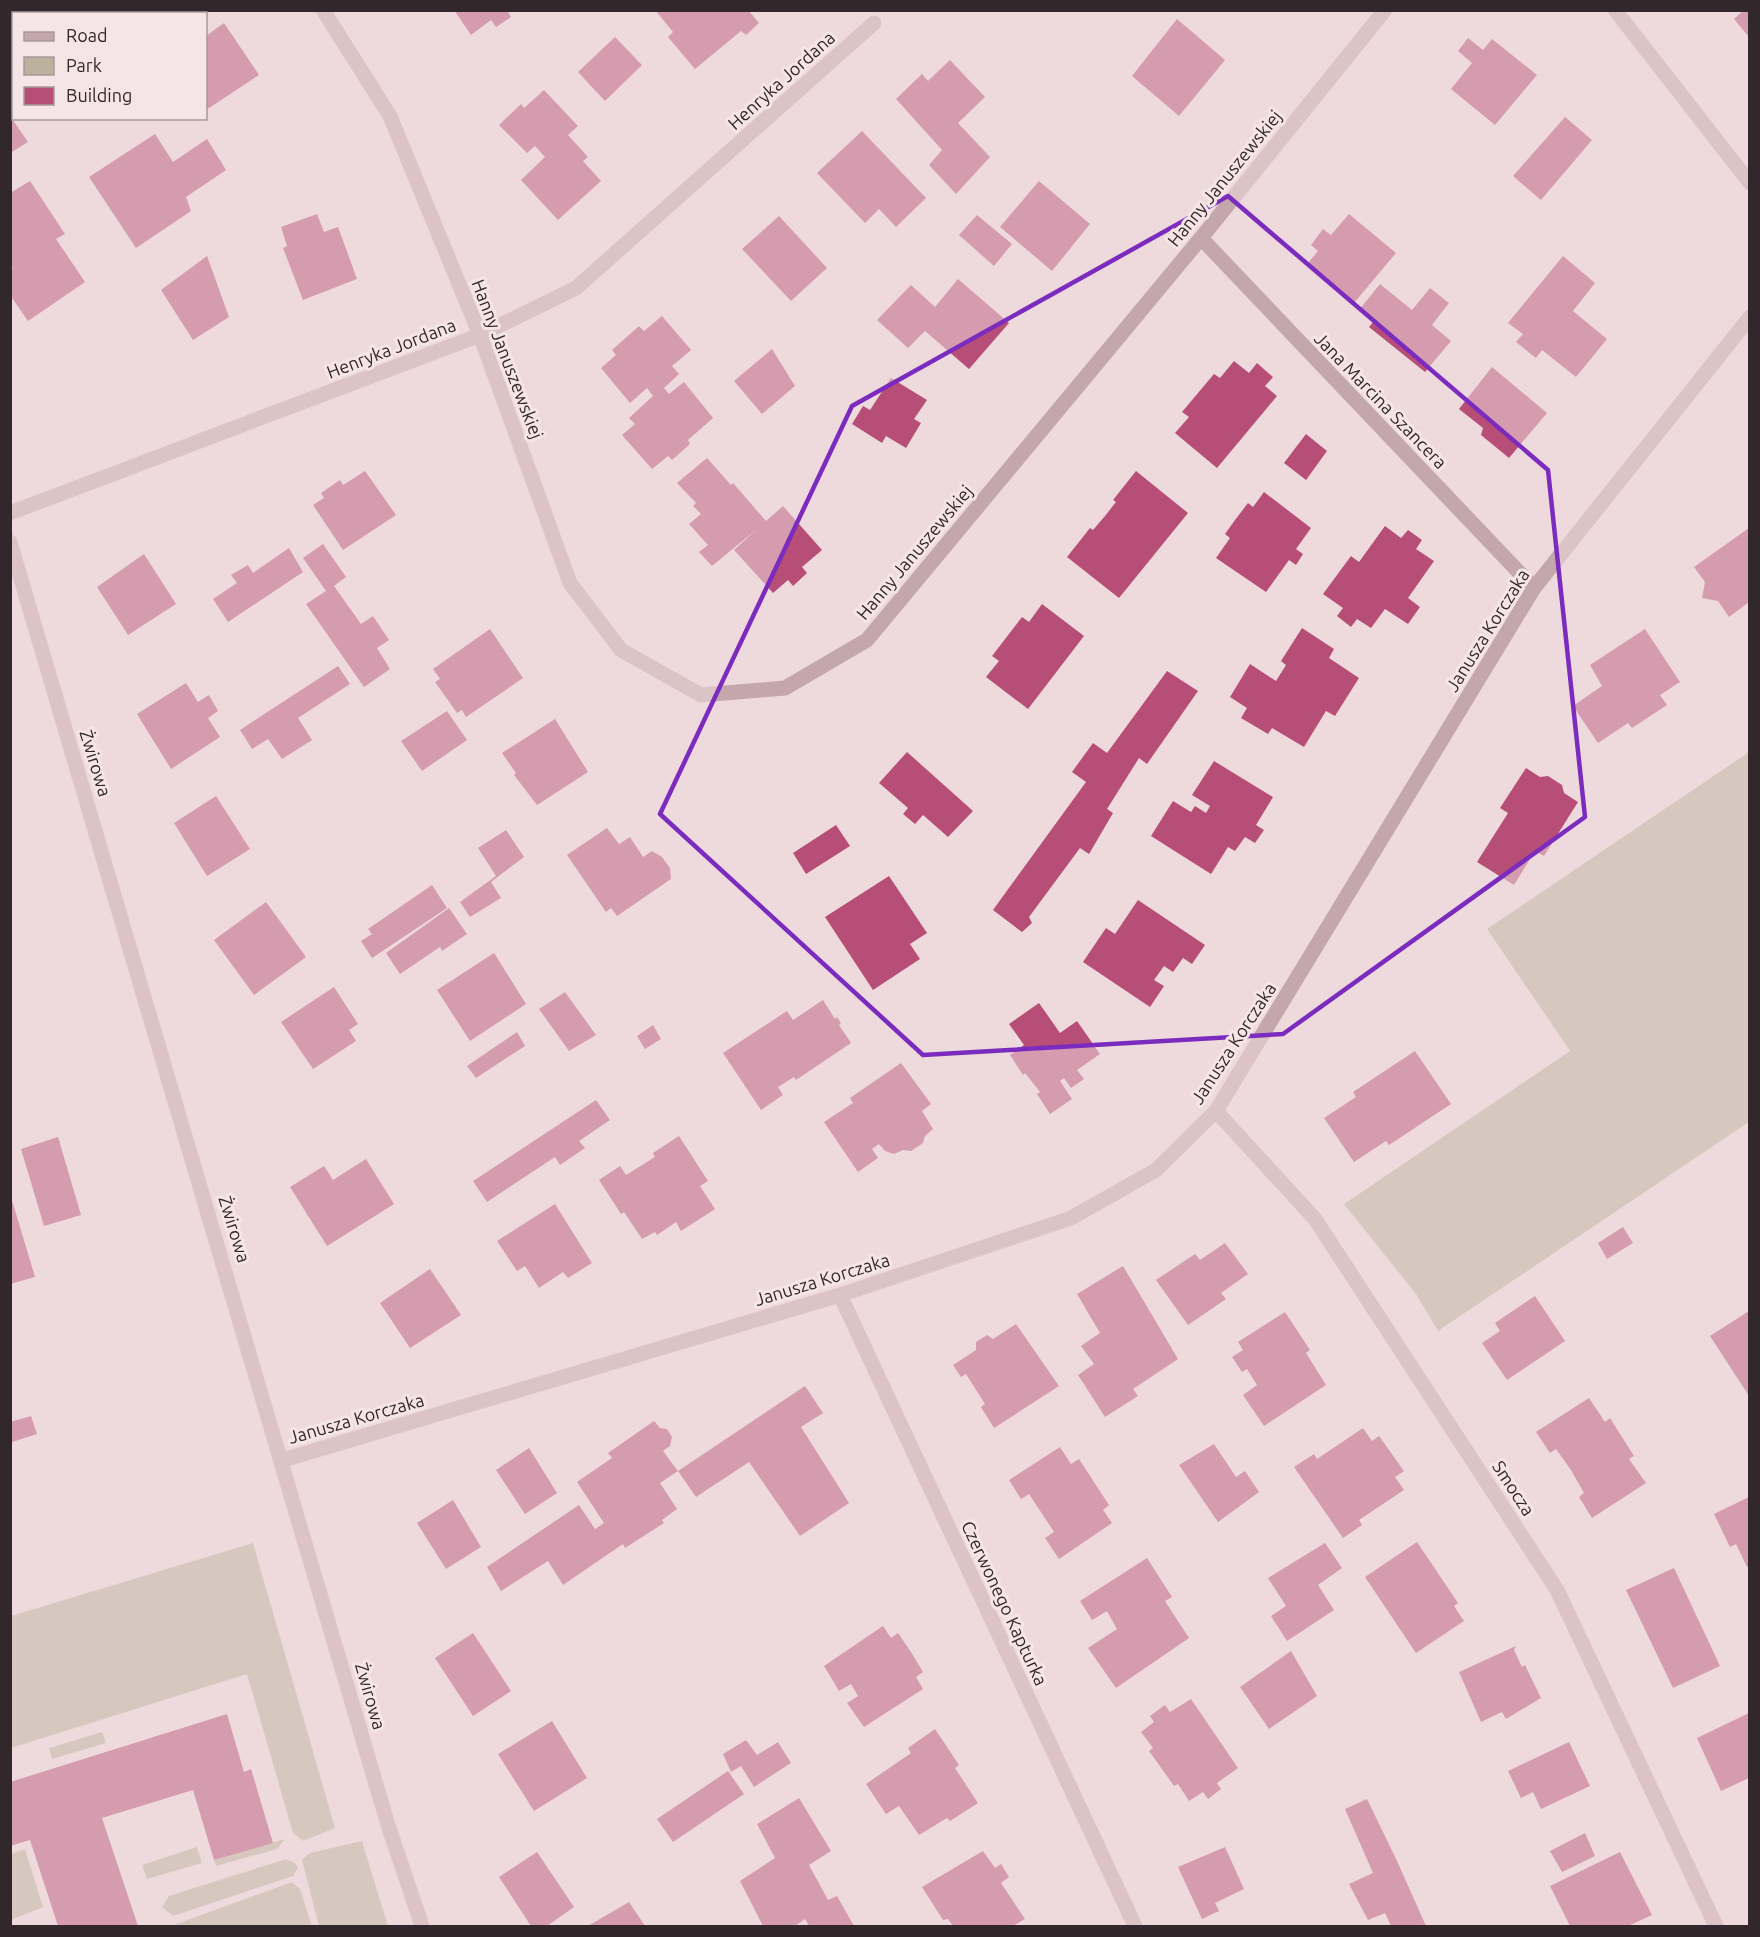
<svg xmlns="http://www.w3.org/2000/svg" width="1760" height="1937" viewBox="0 0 1760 1937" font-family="Ubuntu,sans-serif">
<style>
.green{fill:#bbb19c}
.building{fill:#b74e77}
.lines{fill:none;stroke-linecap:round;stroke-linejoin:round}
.minor{stroke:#c4a7ac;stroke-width:15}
.marked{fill:none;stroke:#7b2cbf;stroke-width:4.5;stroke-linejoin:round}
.labels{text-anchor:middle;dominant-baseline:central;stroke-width:6;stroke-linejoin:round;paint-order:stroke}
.street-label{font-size:18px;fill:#32272a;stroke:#f6e5e7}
</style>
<rect width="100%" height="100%" fill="#eedadc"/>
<g class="green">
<polygon points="1749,752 1749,1122 1438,1331 1416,1294 1344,1204 1570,1051 1487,929"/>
<polygon points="253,1543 335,1828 303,1841 293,1833 247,1674 11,1748 11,1616"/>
<polygon points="102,1732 106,1743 52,1759 49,1748"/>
<polygon points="285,1839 277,1849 216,1866 214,1860"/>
<polygon points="362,1841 388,1926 319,1926 302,1860 310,1853"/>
<polygon points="197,1847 202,1863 147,1879 142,1865"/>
<polygon points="25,1849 43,1907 11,1920 11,1854"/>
<polygon points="286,1859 295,1863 298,1868 293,1876 173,1916 162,1907 169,1896"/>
<polygon points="292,1882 300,1889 312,1926 171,1926"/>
</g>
<g class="building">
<polygon points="78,10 152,10 148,14 74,14"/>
<polygon points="454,10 507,10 511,17 496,27 491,20 471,35"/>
<polygon points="655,10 748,10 759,23 746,35 741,31 695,69 668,37 673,32"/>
<polygon points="1744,10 1749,10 1749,37 1734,19"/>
<polygon points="1177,19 1225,60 1179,116 1132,76"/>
<polygon points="224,23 259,75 206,110 206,36"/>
<polygon points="615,37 642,65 605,101 578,72"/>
<polygon points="1468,38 1483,50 1492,39 1537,75 1495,125 1451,89 1472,63 1458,51"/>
<polygon points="950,60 985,97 958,123 990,157 956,194 929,165 942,150 896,99 922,74 928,81"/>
<polygon points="544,90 578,126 568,135 588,157 583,161 601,181 558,220 521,180 545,157 535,146 527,153 499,125 521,104 524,108"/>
<polygon points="10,116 28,142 10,153"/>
<polygon points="1565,117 1592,140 1541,200 1513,176"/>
<polygon points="862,131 926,198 896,227 879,209 865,223 817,173"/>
<polygon points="155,134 173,162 207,139 226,170 186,197 191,211 136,248 89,177"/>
<polygon points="30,181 65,234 56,239 85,282 28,321 10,295 10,270 13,268 10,264 10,193"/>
<polygon points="1039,181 1090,224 1052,271 1000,227"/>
<polygon points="317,214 324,232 338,227 357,279 303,300 283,248 287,246 281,227"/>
<polygon points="1349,214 1396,253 1354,303 1308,263 1318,251 1311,245 1323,229 1331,235"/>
<polygon points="977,215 1012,244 994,266 959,235"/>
<polygon points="779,216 827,268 791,301 742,249"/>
<polygon points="207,256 229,317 193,340 161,290"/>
<polygon points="1563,256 1595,283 1573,311 1607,339 1576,377 1542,350 1536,358 1516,342 1523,334 1508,323"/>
<polygon points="958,279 1009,323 969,369 925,331 908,348 877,320 911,285 935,307"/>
<polygon points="1380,284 1412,310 1430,288 1449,303 1432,325 1451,341 1425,372 1369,327 1374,321 1359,310"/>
<polygon points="662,316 691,350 672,366 679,374 664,388 669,394 684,382 713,418 688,440 690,444 672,460 668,456 652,469 622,435 635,424 629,418 653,396 647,388 630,403 601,368 616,355 612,350 639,326 644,331"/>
<polygon points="772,349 795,386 762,414 734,381"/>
<polygon points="1234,361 1249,373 1257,363 1273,377 1265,386 1277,396 1217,468 1175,433 1189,417 1182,412 1214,374 1220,378"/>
<polygon points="1492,367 1547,413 1509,458 1481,435 1483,428 1459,409"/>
<polygon points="891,378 927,400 914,419 921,423 906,448 886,436 882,443 852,424 863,406 870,410"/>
<polygon points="1306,434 1327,451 1306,480 1284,463"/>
<polygon points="707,458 731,485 733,483 766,521 783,506 822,550 802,567 807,573 793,586 788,580 773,593 734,550 757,529 712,566 699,552 708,545 689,524 701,514 693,506 696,503 677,483"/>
<polygon points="365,471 396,515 343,550 313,505 324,498 321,493 340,480 343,485"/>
<polygon points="1136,471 1188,513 1119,598 1067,557 1090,528 1093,530 1105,516 1116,502 1113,500"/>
<polygon points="1264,492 1311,528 1296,549 1303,554 1296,565 1289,560 1266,592 1216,558 1230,538 1225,534 1235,520 1248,503 1253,507"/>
<polygon points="1385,526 1401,538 1408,530 1422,540 1416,549 1434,561 1408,598 1420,607 1408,624 1385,609 1371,628 1357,619 1351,627 1337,616 1343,608 1323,594 1351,556 1359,562"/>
<polygon points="1749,528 1749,602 1729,617 1718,601 1702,598 1705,582 1694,567"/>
<polygon points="323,544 346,577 334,586 361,624 373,616 389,640 377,648 390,669 364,687 306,604 326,591 303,558"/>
<polygon points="289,548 303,572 228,622 213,599 237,583 231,575 248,565 253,573"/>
<polygon points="144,554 176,604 128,635 97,587"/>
<polygon points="1042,604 1084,636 1028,709 986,677 999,661 992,656 1022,617 1029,622"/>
<polygon points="1302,628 1334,649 1329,658 1359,678 1335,716 1326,711 1304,747 1272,728 1268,734 1241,718 1247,708 1230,697 1250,664 1276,681 1286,665 1281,661"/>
<polygon points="490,629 523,678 466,717 462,710 457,713 435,682 440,679 433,669"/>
<polygon points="1645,629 1680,682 1660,695 1667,705 1632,728 1628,723 1598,743 1573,706 1602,686 1590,665"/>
<polygon points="338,666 350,684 298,718 312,740 282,759 268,739 252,749 240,730"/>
<polygon points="1167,671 1198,691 1147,764 1139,758 1107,809 1113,813 1089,854 1080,848 1029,917 1032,923 1022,932 993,910 1086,782 1072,772 1093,743 1107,753"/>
<polygon points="186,683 198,702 209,695 218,711 208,718 220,737 171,769 137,714"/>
<polygon points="447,711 467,740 422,771 401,741"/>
<polygon points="555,719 588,772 537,805 514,775 516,773 502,753"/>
<polygon points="907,752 973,811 948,837 923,815 915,824 903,814 908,808 879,783"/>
<polygon points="1214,761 1273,797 1256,825 1264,830 1255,843 1245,837 1235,851 1228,847 1211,874 1151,836 1173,801 1191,812 1195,806 1206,813 1210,806 1192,795"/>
<polygon points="1526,768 1540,777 1548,776 1562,785 1564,793 1578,802 1544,856 1535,851 1514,885 1477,862 1508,813 1500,808"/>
<polygon points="216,796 250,849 207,876 174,823"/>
<polygon points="836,825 850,846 806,874 793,853"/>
<polygon points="607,828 619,844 630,837 643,857 652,851 662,857 670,868 671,879 617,916 611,908 606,912 567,855"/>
<polygon points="506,830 524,857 491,882 501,898 470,917 460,902 496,876 478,848"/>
<polygon points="889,876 927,933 910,944 920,959 873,990 825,917"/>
<polygon points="432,885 447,908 372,958 361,941 372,934 368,929"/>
<polygon points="1138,900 1205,945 1192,964 1183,958 1173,972 1164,966 1154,980 1164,986 1150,1007 1083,962 1106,928 1115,934"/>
<polygon points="266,902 306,957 254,995 214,940"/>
<polygon points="449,908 467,934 442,951 440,947 400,974 386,953"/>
<polygon points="494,953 526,1004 470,1041 437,990"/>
<polygon points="334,987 358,1024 349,1030 356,1041 313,1069 281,1022"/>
<polygon points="565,992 596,1035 569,1051 539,1009"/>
<polygon points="823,1000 835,1019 837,1017 841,1023 839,1025 851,1043 796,1080 794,1077 778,1087 783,1095 761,1110 723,1053 787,1011 793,1020"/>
<polygon points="1039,1003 1060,1033 1077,1021 1100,1054 1077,1070 1084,1079 1071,1088 1064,1078 1060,1081 1072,1099 1050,1114 1037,1094 1040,1092 1025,1073 1023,1075 1010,1055 1024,1045 1009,1024"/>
<polygon points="653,1025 661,1039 645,1049 637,1036"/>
<polygon points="517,1032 525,1046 476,1078 467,1066"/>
<polygon points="1415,1051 1451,1104 1389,1145 1386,1141 1354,1162 1324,1118 1356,1097 1353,1092"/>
<polygon points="901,1063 931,1104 922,1111 933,1129 925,1136 923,1143 911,1151 903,1150 894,1154 885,1151 879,1144 872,1149 878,1158 858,1172 824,1122 853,1103 850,1098"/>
<polygon points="596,1100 610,1120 579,1141 585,1148 560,1165 555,1157 487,1202 473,1181"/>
<polygon points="679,1136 708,1181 700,1186 715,1209 681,1231 676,1222 657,1235 655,1232 642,1239 624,1212 621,1214 599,1180 620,1166 626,1175 655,1157 653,1153"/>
<polygon points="58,1137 81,1215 44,1226 21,1149"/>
<polygon points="366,1159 394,1204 327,1246 290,1187 324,1166 333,1180"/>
<polygon points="11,1197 35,1277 10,1284 10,1197"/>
<polygon points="555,1204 592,1263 568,1278 563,1272 539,1288 525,1266 517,1271 497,1241"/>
<polygon points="1623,1227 1633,1243 1607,1259 1598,1243"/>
<polygon points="1225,1243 1248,1274 1221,1293 1226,1299 1188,1325 1156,1280 1195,1254 1200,1260"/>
<polygon points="1123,1266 1178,1359 1133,1389 1138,1396 1105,1417 1078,1375 1094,1364 1081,1346 1100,1333 1077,1294"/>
<polygon points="430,1269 461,1315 410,1348 380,1303"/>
<polygon points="1535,1296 1565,1341 1507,1380 1482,1343 1500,1331 1495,1323"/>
<polygon points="1749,1311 1749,1396 1710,1336"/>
<polygon points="1285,1312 1310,1350 1306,1353 1326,1385 1264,1426 1243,1395 1257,1385 1247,1369 1242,1372 1232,1357 1243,1350 1238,1342"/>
<polygon points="1016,1324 1059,1386 994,1428 981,1407 985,1404 966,1374 961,1377 953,1365 976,1350 976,1342 987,1335 993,1339"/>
<polygon points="805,1386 823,1413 801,1427 849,1503 800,1536 749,1462 696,1497 678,1471 660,1483 677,1509 662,1520 664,1523 625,1548 623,1544 563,1585 548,1561 501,1591 487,1567 579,1505 595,1529 604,1523 577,1482 612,1458 608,1453 654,1421 660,1428 667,1429 672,1437 670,1446 663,1451 678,1471"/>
<polygon points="1589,1398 1605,1422 1610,1418 1634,1456 1629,1459 1646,1483 1592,1518 1579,1497 1584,1493 1571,1470 1556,1449 1550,1453 1536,1432"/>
<polygon points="31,1416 37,1434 12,1442 10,1422"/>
<polygon points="1363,1428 1372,1441 1379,1436 1404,1471 1395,1477 1404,1490 1359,1520 1362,1525 1343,1538 1294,1467 1314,1454 1317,1459"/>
<polygon points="1214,1444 1236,1477 1245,1471 1259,1492 1218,1522 1179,1465"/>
<polygon points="1060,1447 1071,1464 1079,1459 1109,1505 1103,1510 1112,1523 1059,1559 1045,1538 1054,1532 1029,1494 1021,1499 1009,1480"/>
<polygon points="529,1448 557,1493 525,1514 496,1470"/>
<polygon points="1749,1497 1749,1566 1747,1567 1736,1544 1730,1547 1714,1514"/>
<polygon points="453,1500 481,1547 446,1569 417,1523"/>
<polygon points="1417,1542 1458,1603 1454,1606 1464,1621 1416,1653 1365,1577"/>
<polygon points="1325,1543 1342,1568 1318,1585 1334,1610 1287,1641 1271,1616 1286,1606 1268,1578"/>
<polygon points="1147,1558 1172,1597 1165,1601 1189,1638 1116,1688 1088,1648 1117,1629 1107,1611 1092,1620 1080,1601"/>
<polygon points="1674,1568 1720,1666 1673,1688 1626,1590"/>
<polygon points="883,1626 891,1638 898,1633 911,1652 923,1672 916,1677 923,1689 864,1727 847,1703 858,1696 851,1684 839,1691 824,1666"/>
<polygon points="473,1633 511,1691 473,1716 435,1658"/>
<polygon points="1516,1646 1514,1650 1522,1667 1525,1665 1541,1698 1506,1719 1502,1712 1481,1722 1459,1672"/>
<polygon points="1291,1651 1317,1696 1269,1729 1240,1687"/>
<polygon points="1191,1699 1238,1768 1217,1783 1221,1789 1208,1799 1203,1792 1189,1801 1178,1784 1174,1786 1162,1769 1149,1751 1153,1748 1141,1732 1154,1722 1150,1716 1165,1705 1170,1712"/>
<polygon points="1749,1713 1749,1778 1721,1791 1697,1738"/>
<polygon points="227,1714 244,1772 251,1769 273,1843 214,1860 193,1790 102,1818 138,1926 58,1926 30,1840 10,1846 10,1782"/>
<polygon points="552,1721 587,1778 534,1811 498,1754"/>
<polygon points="935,1729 959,1765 955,1768 978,1803 950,1821 947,1818 919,1835 899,1806 886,1814 866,1784 911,1753 908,1748"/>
<polygon points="746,1740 757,1755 778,1742 791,1763 754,1787 741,1766 731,1772 723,1754"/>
<polygon points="1569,1742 1590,1786 1541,1809 1533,1792 1521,1798 1508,1771"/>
<polygon points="728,1771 744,1794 673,1842 657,1819"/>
<polygon points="799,1798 831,1851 809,1865 828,1900 837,1896 854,1926 809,1926 805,1919 795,1926 763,1926 740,1881 775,1858 757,1824"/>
<polygon points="1367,1799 1397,1861 1426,1926 1391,1926 1385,1913 1368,1920 1349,1884 1373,1873 1345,1809"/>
<polygon points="1585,1833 1595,1856 1562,1872 1550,1851"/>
<polygon points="1225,1847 1244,1889 1215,1903 1219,1911 1202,1919 1178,1867"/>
<polygon points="983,1851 995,1868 1001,1864 1009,1877 1001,1883 1025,1919 1013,1926 953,1926 948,1919 943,1920 922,1887"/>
<polygon points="537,1852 574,1907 547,1926 531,1926 499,1877"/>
<polygon points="1620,1852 1652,1915 1628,1926 1570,1926 1550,1886"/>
<polygon points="629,1902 645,1926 588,1926"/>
</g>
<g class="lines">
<g class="minor">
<polyline points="323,10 390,116 480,335 570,583 621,650 701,695 785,688 867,640 1201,238 1385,10"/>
<polyline points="1615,10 1750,183"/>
<polyline points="1201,238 1534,588"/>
<polyline points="10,513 480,335 576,288 874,23"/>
<polyline points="10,542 388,1825 422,1926"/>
<polyline points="1216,1111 1315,1219 1557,1590 1716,1926"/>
<polyline points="840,1295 1135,1926"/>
<polyline points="283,1460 840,1295 1071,1218 1156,1170 1216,1111 1534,588 1750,317"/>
</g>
</g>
<path d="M0 0H1760V1937H0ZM1228,196l320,274 37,347 -302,217 -360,21 -263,-241 192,-408z" fill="#eedadc" fill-opacity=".55" fill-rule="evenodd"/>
<path class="marked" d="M1228,196l320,274 37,347 -302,217 -360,21 -263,-241 192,-408z"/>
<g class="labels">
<g class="street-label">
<text transform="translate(781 80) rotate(-42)">Henryka Jordana</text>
<text transform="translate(1224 178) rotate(-51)">Hanny Januszewskiej</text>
<text transform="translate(391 348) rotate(-21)">Henryka Jordana</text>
<text transform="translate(508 359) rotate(69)">Hanny Januszewskiej</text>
<text transform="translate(1381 400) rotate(46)">Jana Marcina Szancera</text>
<text transform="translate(914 552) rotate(-50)">Hanny Januszewskiej</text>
<text transform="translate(1487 630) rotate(-58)">Janusza Korczaka</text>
<text transform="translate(96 763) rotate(73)">Żwirowa</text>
<text transform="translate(1233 1043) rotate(-57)">Janusza Korczaka</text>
<text transform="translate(235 1229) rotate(73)">Żwirowa</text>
<text transform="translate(822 1279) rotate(-17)">Janusza Korczaka</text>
<text transform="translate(356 1418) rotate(-16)">Janusza Korczaka</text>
<text transform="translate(1514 1488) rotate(57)">Smocza</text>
<text transform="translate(1005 1603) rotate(65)">Czerwonego Kapturka</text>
<text transform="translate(371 1696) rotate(74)">Żwirowa</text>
</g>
</g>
<rect width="1760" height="1937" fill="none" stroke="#32272a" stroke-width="24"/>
<rect x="12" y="12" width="195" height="108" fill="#f6e5e7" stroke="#a8999b" stroke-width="1.5"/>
<rect x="24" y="32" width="30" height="9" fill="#c4a7ac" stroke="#a8999b" stroke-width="1.5"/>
<text x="66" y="42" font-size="18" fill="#32272a">Road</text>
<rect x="24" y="57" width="30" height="18" fill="#bbb19c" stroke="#a8999b" stroke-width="1.5"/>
<text x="66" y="72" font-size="18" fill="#32272a">Park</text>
<rect x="24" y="87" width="30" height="18" fill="#b74e77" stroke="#a8999b" stroke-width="1.5"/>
<text x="66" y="102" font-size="18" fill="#32272a">Building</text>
</svg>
